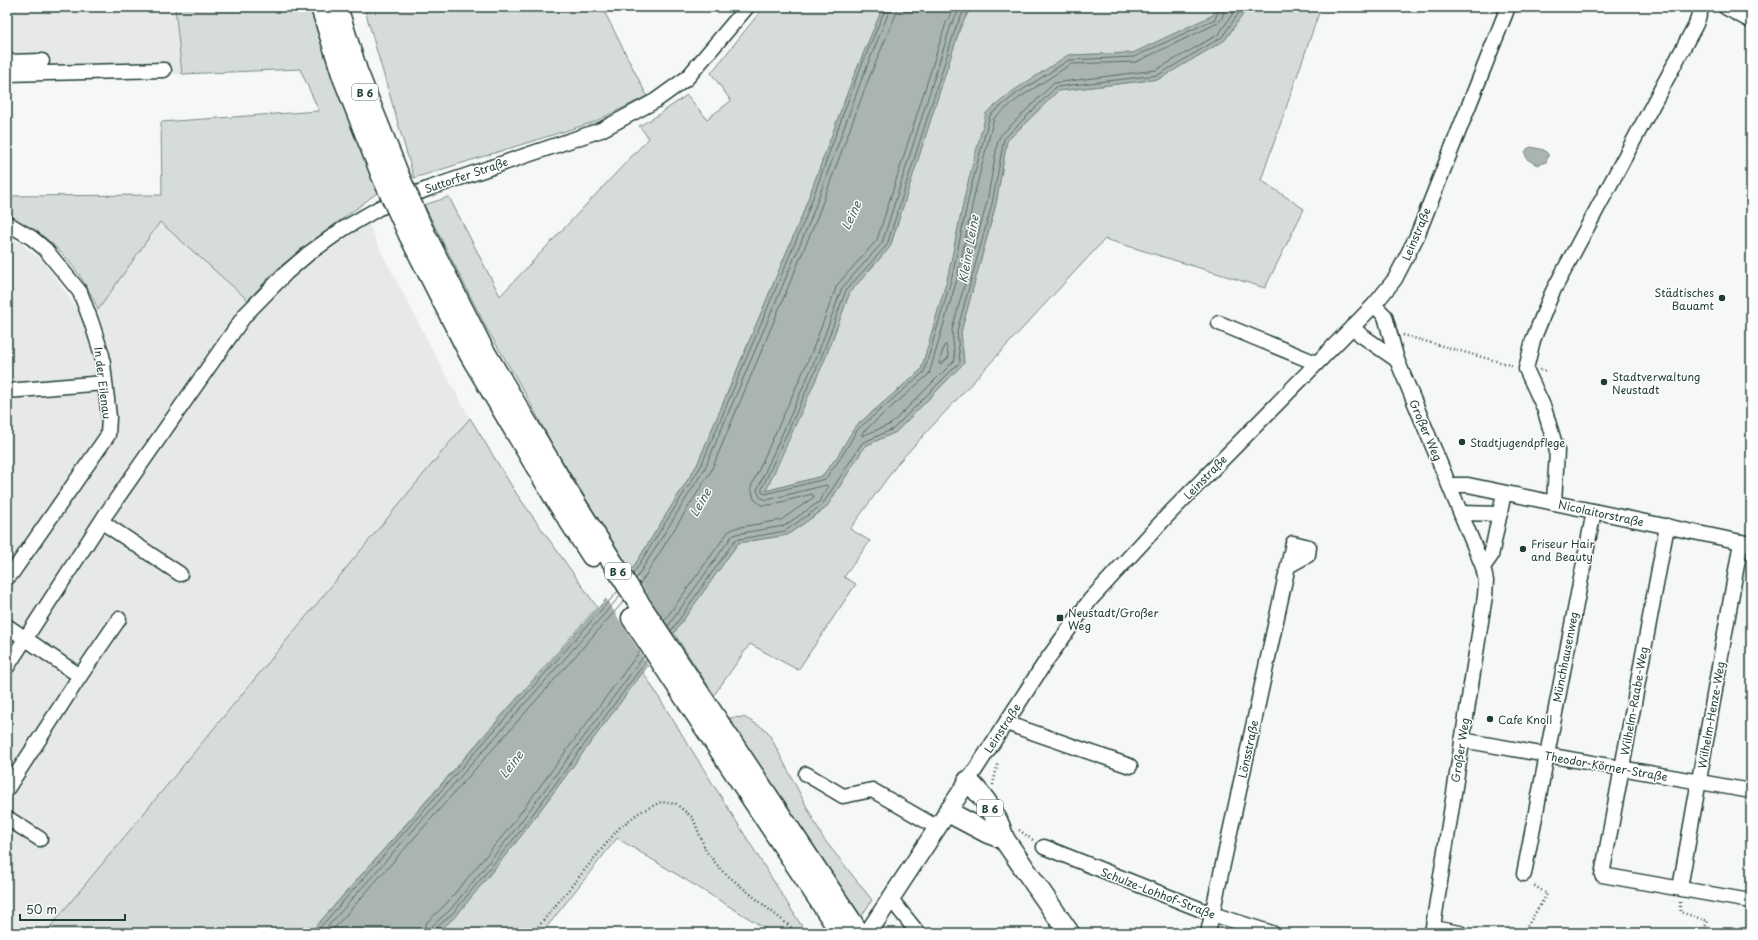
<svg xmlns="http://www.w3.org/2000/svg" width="1758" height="940" viewBox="0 0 1758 940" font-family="'Playpen Sans',sans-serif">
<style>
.built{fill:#e6e9e8}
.green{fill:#d6dcdb;stroke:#7a8c88}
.water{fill:#aab5b1;stroke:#72857f}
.pier{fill:#f6f7f7}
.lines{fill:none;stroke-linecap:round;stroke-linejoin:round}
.shore{stroke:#576d66;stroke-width:1}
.minor-casing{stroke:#1f3d34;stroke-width:17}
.major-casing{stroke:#1f3d34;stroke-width:20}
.highway-casing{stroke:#1f3d34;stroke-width:23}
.path{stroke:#1f3d34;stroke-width:2.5;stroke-dasharray:1 3;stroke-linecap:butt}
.minor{stroke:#fff;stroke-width:14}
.major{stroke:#fff;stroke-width:17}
.highway{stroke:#fff;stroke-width:20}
.highway-bridge-casing{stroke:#1f3d34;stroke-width:23;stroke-linecap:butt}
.highway-bridge{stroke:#fff;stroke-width:20}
.poi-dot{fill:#1f3d34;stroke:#fff;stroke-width:1.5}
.labels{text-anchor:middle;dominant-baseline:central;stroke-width:3;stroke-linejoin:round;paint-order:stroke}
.shield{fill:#fff;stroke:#627771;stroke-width:1}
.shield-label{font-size:10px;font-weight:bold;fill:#1f3d34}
.street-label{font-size:11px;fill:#1f3d34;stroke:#fff}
.poi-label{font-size:11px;fill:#1f3d34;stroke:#fff;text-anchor:start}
.water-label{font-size:12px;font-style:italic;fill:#49615a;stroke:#fff}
</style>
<rect width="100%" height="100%" fill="#f6f7f7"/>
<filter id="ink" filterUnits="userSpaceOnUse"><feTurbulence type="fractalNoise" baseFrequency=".025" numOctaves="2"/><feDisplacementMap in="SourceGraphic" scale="8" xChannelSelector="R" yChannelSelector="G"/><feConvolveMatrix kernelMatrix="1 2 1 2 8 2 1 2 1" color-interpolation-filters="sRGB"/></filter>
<g filter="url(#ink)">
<g class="built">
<polygon points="7,7 175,7 182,74 7,82"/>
<polygon points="360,206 381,251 443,370 470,418 45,933 7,933 7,235 21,243 47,265 83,319 98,310 160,222 248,300 276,270 303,248"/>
</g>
<g class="green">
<path d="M175,7h136l17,55 49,131 -74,55 -27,22 -28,30 -88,-78 -62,88c-12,-31 -35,-60 -63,-80 -9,-5 -19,-9 -28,-14v-20l155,-1 -1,-73 158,-11 -19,-42 -118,5z"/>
<polygon points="364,7 602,7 647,96 594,122 414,178"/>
<polygon points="764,7 883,7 853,78 801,218 697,465 631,571 553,446 525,393 487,329 424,205 449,197 500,296 649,138 639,126 655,117 687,95 707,119 731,101 711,73"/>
<polygon points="971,7 1217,7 1214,15 1133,53 1068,55 966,190 948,276 921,370 855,427 837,457 822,476 765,491 825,359 850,292 890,247 960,28"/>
<polygon points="1248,7 1321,7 1261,180 1304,209 1265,288 1105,239 899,462 850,529 870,541 844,577 856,584 798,670 750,644 714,695 674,633 738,543 787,535 826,508 865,446 896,432 964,363 961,332 996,204 1007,141 1058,91 1159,79 1225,40"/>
<polygon points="470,418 516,493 597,607 310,933 45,933"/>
<polygon points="643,672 806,933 773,933 617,838 542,933 437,933 456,916 521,836"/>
<polygon points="744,717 763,728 768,732 823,838 872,900 859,920 729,718"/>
</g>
<g class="water">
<polygon points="883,7 971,7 960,28 890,247 850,292 825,359 766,491 822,476 837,457 855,427 921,370 948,276 966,190 986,113 1013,91 1068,55 1133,53 1213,15 1217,7 1248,7 1225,40 1159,79 1058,91 1007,141 996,204 961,332 964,363 896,432 865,446 826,508 787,535 738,543 674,633 643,672 521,836 456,916 437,933 310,933 631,571 697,465 801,218 853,78"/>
<polygon points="1531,147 1544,150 1548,154 1548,157 1546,162 1537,165 1527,159 1525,153 1527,149"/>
</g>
<polygon class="pier" points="631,568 674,636 649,667 605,597"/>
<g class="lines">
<g class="shore">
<polyline points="966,7 956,27 887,245 846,290 821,358 762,488 762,492 765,494 825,479 840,459 858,429 924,372 952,277 970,191 990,115 1016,94 1069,60 1134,57 1215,19 1220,7"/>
<polyline points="1225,7 1222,18 1218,23 1136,62 1071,64 1019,98 994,118 975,192 957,279 929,374 862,433 862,436 891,424 955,360 952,330 987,202 998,140 1001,135 1054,83 1156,70 1219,34 1237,7"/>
<polygon points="946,345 949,357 940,365 939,363 944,346"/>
<polyline points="633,574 701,466 805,219 856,79 886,7"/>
<polyline points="636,579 705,468 810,221 861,81 891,7"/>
<polyline points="640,584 711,471 815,223 867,83 896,14 897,7"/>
<polyline points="664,621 728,532 735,528 781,520 814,497 812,494 770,505 761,505 754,499 751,487 811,354 837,285 877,240 946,23 954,7"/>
<polyline points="668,626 732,536 736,534 784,526 819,502 828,487 826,485 767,500 760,497 757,490 817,356 842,288 882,243 951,25 961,7"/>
<polyline points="671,631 735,540 785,531 822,505 862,443 893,429 960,362 957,331 992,204 1004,139 1056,87 1158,75 1222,37 1243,7"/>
<polyline points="315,933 618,591"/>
<polyline points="322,933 621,595"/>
<polyline points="330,933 624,601"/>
<polyline points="423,933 426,923 445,905 510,827 640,651"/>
<polyline points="429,933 432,926 450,910 514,831 644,656"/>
<polyline points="434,933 435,929 453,913 518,834 647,660"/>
</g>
<g class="minor-casing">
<g id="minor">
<polyline points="1725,7 1751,21"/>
<polyline points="7,62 42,61"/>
<polyline points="7,74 164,70"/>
<polyline points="7,223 32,238 45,249 80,292 91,321 102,355 109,417 108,435 12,573 7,578"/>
<polyline points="1374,305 1385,316 1397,360 1483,567 1486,581 1485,596 1432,933"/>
<polyline points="1219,323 1316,363"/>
<polyline points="1352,327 1361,335 1397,360"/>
<polyline points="7,391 104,383"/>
<polyline points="1450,485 1468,485 1751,544"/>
<polyline points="1554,503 1557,451 1544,408 1526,369 1533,340 1552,293 1696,24 1702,7"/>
<polyline points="1461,513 1500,514"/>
<polyline points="102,522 180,574"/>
<polyline points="1667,526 1602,875 1750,901"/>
<polyline points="1483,567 1491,556 1504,493"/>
<polyline points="7,626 80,676 7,789"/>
<polyline points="7,667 106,514 245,315 286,273 308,254 343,229 379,208 430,188 601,130 655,101 687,78 747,7"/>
<polyline points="80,676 119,619"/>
<polyline points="1006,723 1130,766"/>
<polyline points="1462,740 1751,791"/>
<polyline points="806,774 843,796 872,790 938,828"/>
<polyline points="968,781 1046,661 1090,600 1167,516 1374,305 1395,279 1417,236 1508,7"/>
<polyline points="7,818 40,839"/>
<polyline points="1044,847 1212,914 1272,933"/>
<polyline points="1524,874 1594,511"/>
<polyline points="1680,888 1741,542"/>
<polyline points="891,899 918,933"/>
<polyline points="1433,928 1460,933"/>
<polyline points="1208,933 1293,543 1309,547 1308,555 1288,566"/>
</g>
</g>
<g class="major-casing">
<polyline id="major" points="868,933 968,781"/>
</g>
<g class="highway-casing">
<g id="highway">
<polyline points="321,7 343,77 382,176"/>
<polyline points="337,7 357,71 399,176"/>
<polyline points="423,230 482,347 563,484 629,588 859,933"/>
<polyline points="409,235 470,355 554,497 592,556"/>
<polyline points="632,618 841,933"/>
<path d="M968,781c18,18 29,34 36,58l65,94"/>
<polyline points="948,812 988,833 1004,839"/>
</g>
</g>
<g class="path">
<polyline points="1403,335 1514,366"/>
<polyline points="1540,370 1548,371"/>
<polyline points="993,785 998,762"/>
<polyline points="1019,830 1033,840"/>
<polyline points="1680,902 1680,912 1708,921 1702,933"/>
<polyline points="1751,915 1750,922 1751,922"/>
<polyline points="533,933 620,827 640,812 661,802 676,804 693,818 706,851 721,870 798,933"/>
<polyline points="1523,933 1547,894 1532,884"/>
</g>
<use href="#minor" class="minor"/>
<use href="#major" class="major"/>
<use href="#highway" class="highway"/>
<g class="highway-bridge-casing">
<g id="highway-bridge">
<polyline points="382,176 409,235"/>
<polyline points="399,176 423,230"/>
</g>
</g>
<use href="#highway-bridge" class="highway-bridge"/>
</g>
</g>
<g class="poi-dot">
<circle cx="1722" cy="298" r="4"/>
<circle cx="1604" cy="382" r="4"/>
<circle cx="1462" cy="442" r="4"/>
<circle cx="1523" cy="549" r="4"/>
<rect x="1056" y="614" width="8" height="8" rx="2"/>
<circle cx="1490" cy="719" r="4"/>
</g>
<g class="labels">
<g class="shield">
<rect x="352" y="84" width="26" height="16" rx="3"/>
<rect x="605" y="563" width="26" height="16" rx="3"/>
<rect x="977" y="800" width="26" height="16" rx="3"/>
</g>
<g class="shield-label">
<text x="365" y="92">B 6</text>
<text x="618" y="571">B 6</text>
<text x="990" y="808">B 6</text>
</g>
<g class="street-label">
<text transform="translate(466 175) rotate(-19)">Suttorfer Straße</text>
<text transform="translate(1416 234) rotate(-67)">Leinstraße</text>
<text transform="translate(103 383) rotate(83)">In der Eilenau</text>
<text transform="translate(1426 430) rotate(67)">Großer Weg</text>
<text transform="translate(1205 477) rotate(-46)">Leinstraße</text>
<text transform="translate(1601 513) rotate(12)">Nicolaitorstraße</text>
<text transform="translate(1565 657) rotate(-79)">Münchhausenweg</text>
<text transform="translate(1634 701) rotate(-80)">Wilhelm-Raabe-Weg</text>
<text transform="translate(1711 715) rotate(-80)">Wilhelm-Henze-Weg</text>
<text transform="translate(1002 728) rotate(-57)">Leinstraße</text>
<text transform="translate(1248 749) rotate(-78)">Lönsstraße</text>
<text transform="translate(1460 750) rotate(-81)">Großer Weg</text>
<text transform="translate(1606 766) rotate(10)">Theodor-Körner-Straße</text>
<text transform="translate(1158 893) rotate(21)">Schulze-Lohhof-Straße</text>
</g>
<g class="poi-label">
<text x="1714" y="292" text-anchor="end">Städtisches<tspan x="1714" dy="13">Bauamt</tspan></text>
<text x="1612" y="376">Stadtverwaltung<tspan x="1612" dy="13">Neustadt</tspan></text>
<text x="1470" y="442">Stadtjugendpflege</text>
<text x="1531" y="543">Friseur Hair<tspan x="1531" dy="13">and Beauty</tspan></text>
<text x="1068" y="612">Neustadt/Großer<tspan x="1068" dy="13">Weg</tspan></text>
<text x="1498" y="719">Cafe Knoll</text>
</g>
<g class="water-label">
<text transform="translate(851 215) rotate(-65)">Leine</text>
<text transform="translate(968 249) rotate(-80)">Kleine Leine</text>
<text transform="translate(700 502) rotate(-60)">Leine</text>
<text transform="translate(511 764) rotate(-53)">Leine</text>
</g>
</g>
<rect width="1758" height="940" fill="none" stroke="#fff" stroke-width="24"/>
<rect x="12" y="12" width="1734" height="916" fill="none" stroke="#1f3d34" stroke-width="1.5" filter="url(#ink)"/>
<path d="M20 914v6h105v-6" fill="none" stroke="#1f3d34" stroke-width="2"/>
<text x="26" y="914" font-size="12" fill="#1f3d34" stroke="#ffffff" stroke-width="3" paint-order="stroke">50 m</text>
</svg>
